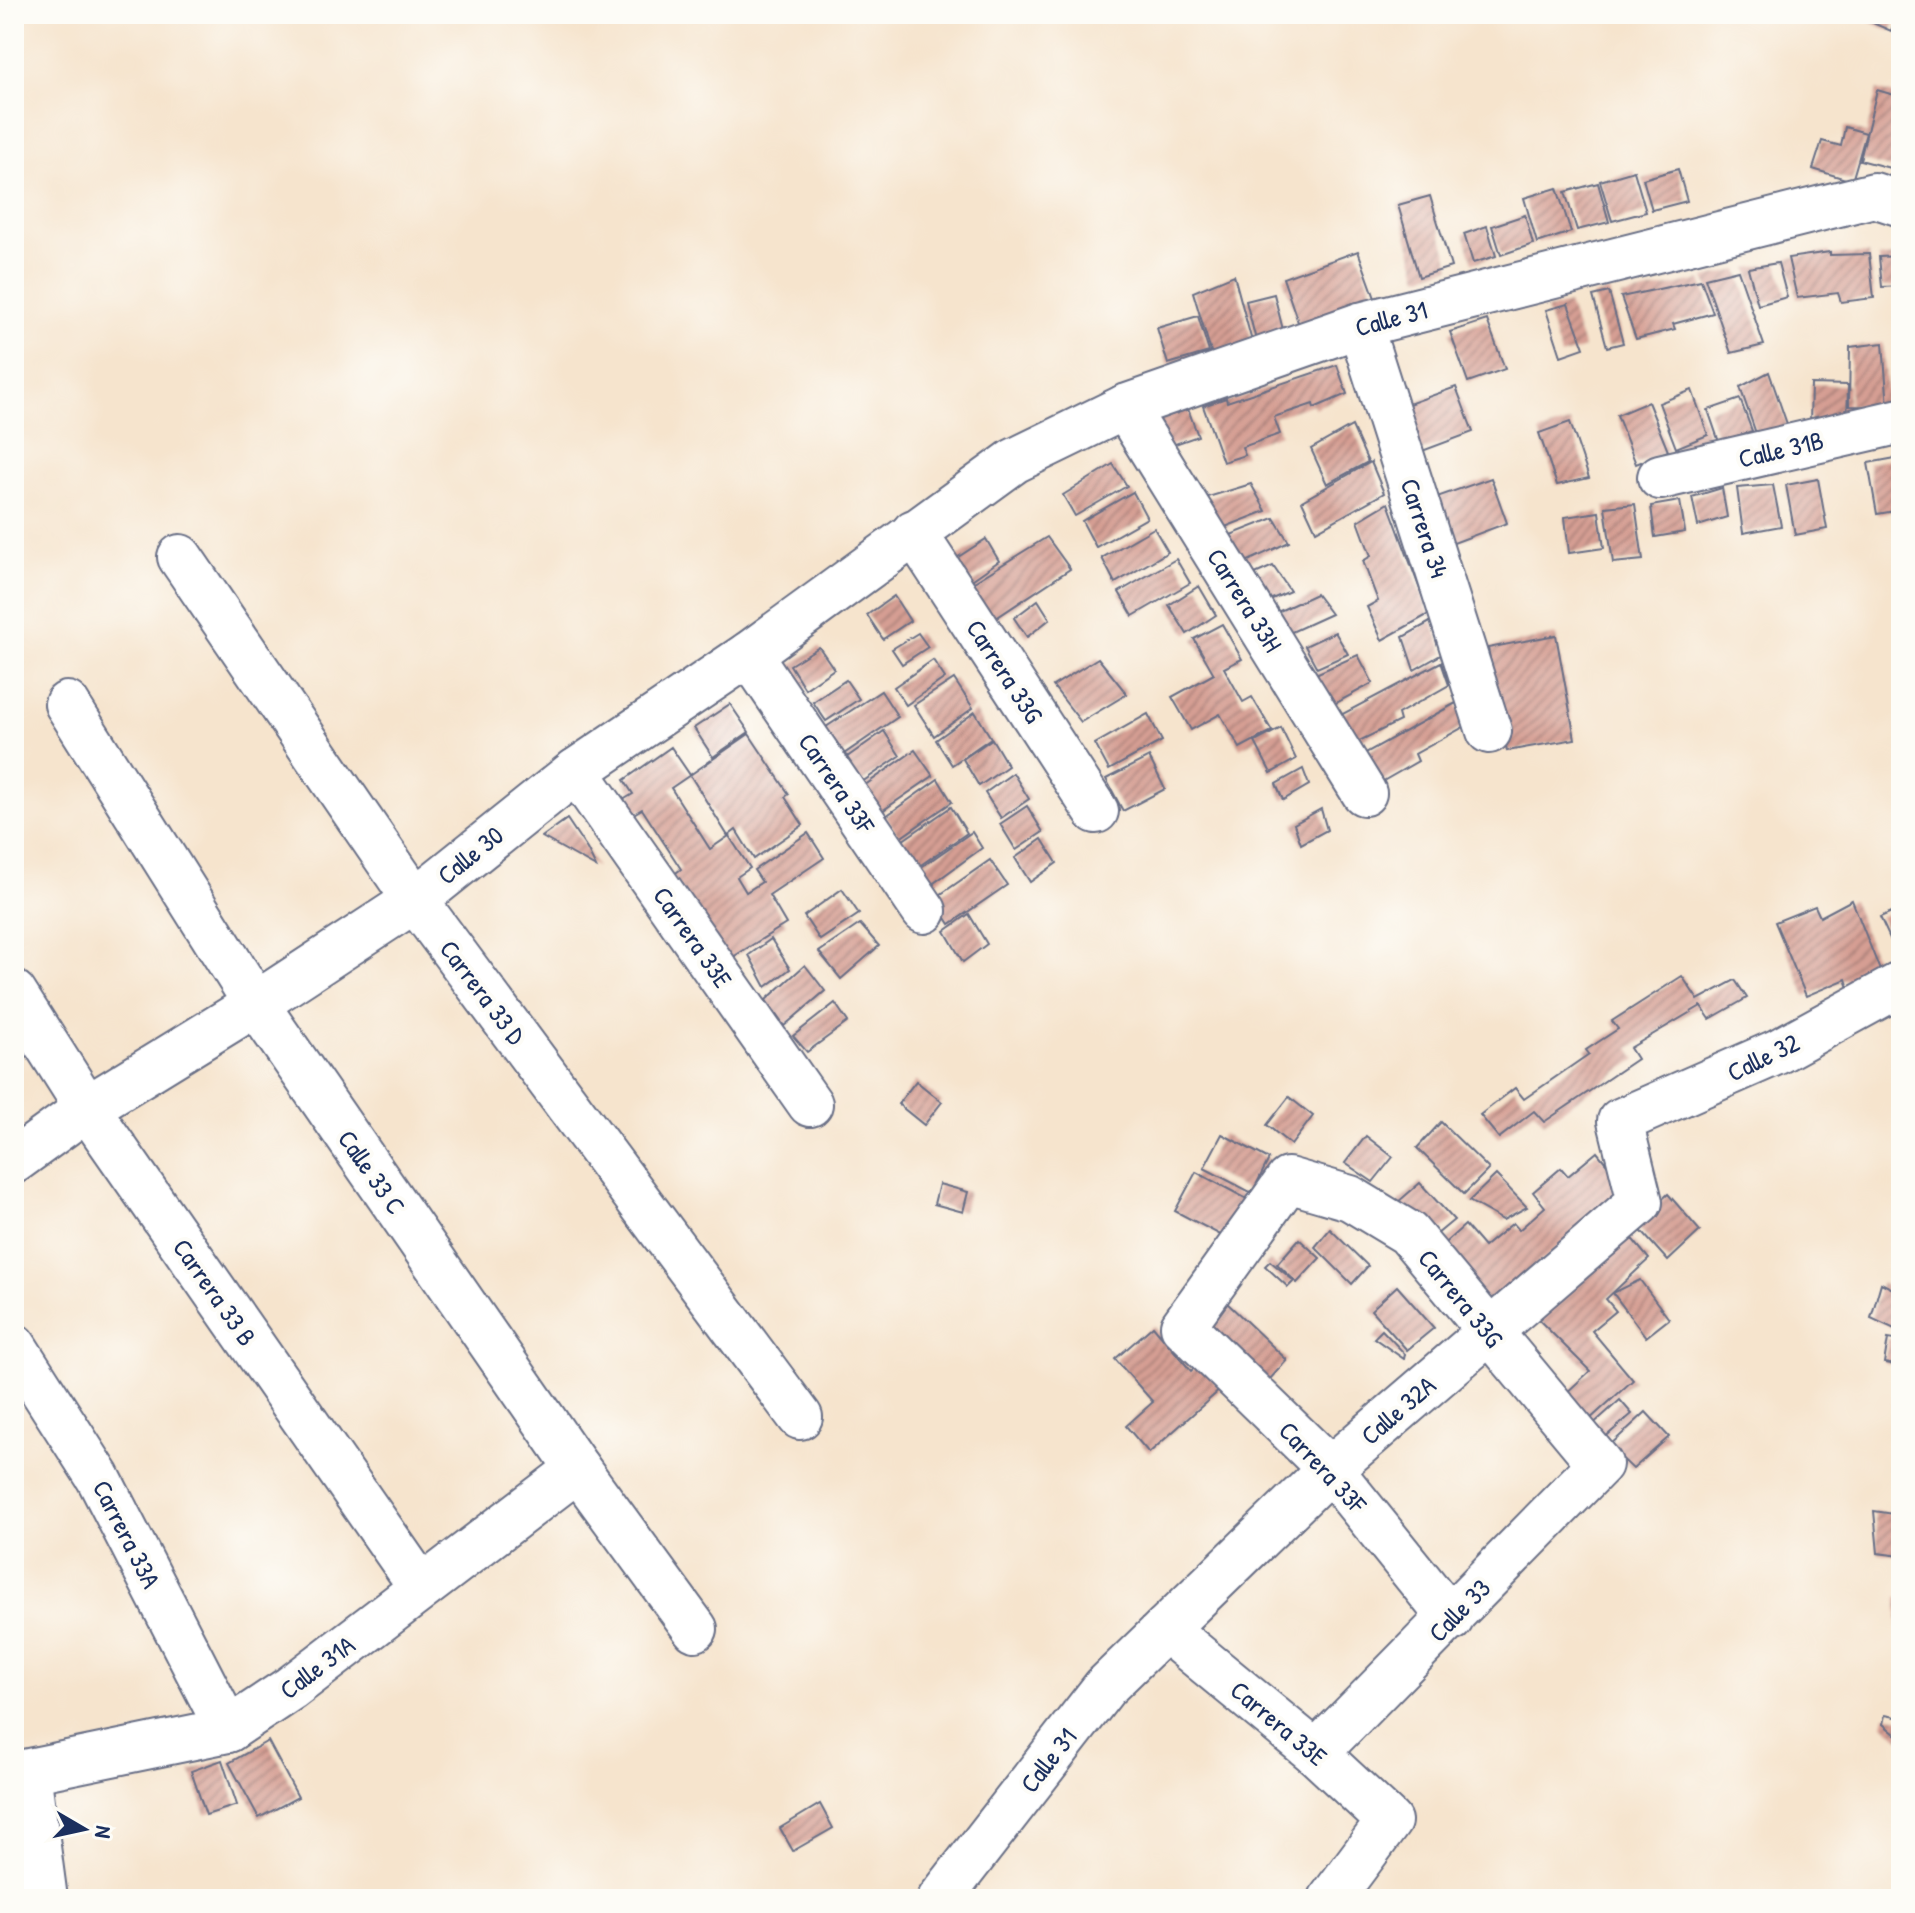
<svg xmlns="http://www.w3.org/2000/svg" width="1915" height="1913" viewBox="0 0 1915 1913" font-family="'Patrick Hand',sans-serif">
<style>
.building{fill:url(#building-hatch)}
.lines{fill:none;stroke-linecap:round;stroke-linejoin:round}
.street-casing{stroke:#686e85;stroke-width:48}
.street{stroke:#fff;stroke-width:44}
.labels{text-anchor:middle;dominant-baseline:central;stroke-width:8;stroke-linejoin:round;paint-order:stroke}
.street-label{font-size:26px;fill:#1b2f5e;stroke:#fdfcf7}
</style>
<defs>
<pattern id="building-hatch" width="6" height="6" patternUnits="userSpaceOnUse" patternTransform="scale(2)"><rect width="6" height="6" fill="#d59e93"/><path d="M-1 1l2-2M0 6l6-6M5 7l2-2" fill="none" stroke="#ac817b"/></pattern>
</defs>
<rect width="100%" height="100%" fill="#fdfcf7"/>
<filter id="ink" filterUnits="userSpaceOnUse"><feTurbulence type="fractalNoise" baseFrequency=".0125" numOctaves="2"/><feDisplacementMap in="SourceGraphic" scale="16" xChannelSelector="R" yChannelSelector="G"/><feConvolveMatrix kernelMatrix="1 2 1 2 8 2 1 2 1" color-interpolation-filters="sRGB"/></filter>
<filter id="wash" filterUnits="userSpaceOnUse"><feTurbulence type="fractalNoise" baseFrequency=".006" numOctaves="4" result="noise"/><feDisplacementMap in="SourceGraphic" scale="32" xChannelSelector="R" yChannelSelector="G"/><feGaussianBlur stdDeviation="1.8" result="paint"/><feColorMatrix in="noise" values="0 0 0 0 0 0 0 0 0 0 0 0 0 0 0 0 0 1.4 0 .05"/><feComposite in="paint" operator="in"/></filter>
<g filter="url(#wash)">
<rect width="100%" height="100%" fill="#f6e4cd"/>
<g id="blocks">
<g class="building">
<polygon points="1860,14 1898,14 1891,31 1859,17"/>
<polygon points="1877,90 1901,97 1901,171 1860,160"/>
<polygon points="1845,127 1866,133 1852,181 1813,169 1822,141 1841,146"/>
<polygon points="1678,169 1687,201 1652,210 1643,179"/>
<polygon points="1634,171 1646,212 1612,221 1600,181"/>
<polygon points="1598,183 1609,222 1577,230 1565,192"/>
<polygon points="1557,188 1571,232 1537,243 1524,198"/>
<polygon points="1430,196 1451,267 1419,277 1398,205"/>
<polygon points="1525,215 1533,244 1501,255 1492,226"/>
<polygon points="1487,226 1496,256 1473,263 1464,234"/>
<polygon points="1358,251 1376,301 1300,328 1283,278"/>
<polygon points="1830,252 1830,255 1869,254 1874,298 1841,302 1838,293 1797,298 1788,258"/>
<polygon points="1901,256 1901,286 1882,287 1879,257"/>
<polygon points="1778,263 1787,297 1758,305 1748,268"/>
<polygon points="1738,270 1764,345 1731,353 1705,278"/>
<polygon points="1234,275 1254,349 1233,346 1212,355 1193,292"/>
<polygon points="1701,280 1713,313 1673,324 1675,329 1636,339 1621,297"/>
<polygon points="1609,292 1623,343 1607,347 1593,296"/>
<polygon points="1274,294 1286,342 1258,348 1246,301"/>
<polygon points="1568,304 1584,348 1561,356 1546,310"/>
<polygon points="1198,316 1209,352 1168,364 1157,328"/>
<polygon points="1487,320 1505,369 1468,382 1450,332"/>
<polygon points="1883,343 1888,407 1849,406 1850,347"/>
<polygon points="1337,365 1347,394 1314,408 1313,404 1274,417 1280,434 1242,447 1245,455 1223,462 1203,406 1226,398 1227,402"/>
<polygon points="1769,372 1788,427 1759,442 1740,387"/>
<polygon points="1811,384 1848,385 1847,422 1810,424"/>
<polygon points="1456,387 1473,432 1417,453 1400,407"/>
<polygon points="1692,390 1708,435 1676,448 1659,403"/>
<polygon points="1740,399 1752,431 1719,442 1708,410"/>
<polygon points="1648,402 1668,451 1636,464 1617,415"/>
<polygon points="1188,409 1198,436 1161,449 1151,421"/>
<polygon points="1570,422 1589,478 1557,485 1539,433"/>
<polygon points="1352,426 1368,462 1327,484 1311,449"/>
<polygon points="1901,457 1901,510 1877,514 1868,463"/>
<polygon points="1371,462 1384,493 1316,531 1302,501"/>
<polygon points="1113,464 1127,486 1075,516 1063,495"/>
<polygon points="1491,478 1507,523 1451,544 1434,498"/>
<polygon points="1818,479 1827,529 1795,535 1786,485"/>
<polygon points="1251,484 1266,511 1215,531 1198,500"/>
<polygon points="1773,485 1781,526 1743,533 1737,488"/>
<polygon points="1722,488 1727,517 1698,526 1692,497"/>
<polygon points="1133,492 1147,518 1096,547 1082,521"/>
<polygon points="1680,501 1685,532 1655,537 1651,506"/>
<polygon points="1388,503 1429,614 1382,640 1367,607 1378,601 1363,561 1371,556 1358,521"/>
<polygon points="1635,504 1643,560 1613,563 1605,507"/>
<polygon points="1599,512 1604,548 1569,553 1565,517"/>
<polygon points="1274,518 1289,542 1244,563 1228,536"/>
<polygon points="1154,528 1168,552 1115,583 1102,558"/>
<polygon points="1047,537 1070,569 990,622 966,587"/>
<polygon points="986,539 999,561 963,586 949,563"/>
<polygon points="1176,559 1190,583 1133,616 1119,592"/>
<polygon points="1273,566 1290,591 1263,603 1246,578"/>
<polygon points="1199,586 1216,615 1187,634 1169,605"/>
<polygon points="1316,594 1331,614 1285,635 1271,615"/>
<polygon points="894,596 910,621 883,639 867,615"/>
<polygon points="1038,600 1050,619 1027,637 1014,618"/>
<polygon points="1432,621 1444,653 1414,670 1403,637"/>
<polygon points="1222,624 1242,659 1224,668 1243,702 1252,697 1272,731 1240,748 1220,714 1191,730 1172,697 1214,674 1194,639"/>
<polygon points="1335,632 1348,654 1317,668 1305,646"/>
<polygon points="918,633 928,647 902,664 892,649"/>
<polygon points="1556,635 1575,739 1507,751 1488,648"/>
<polygon points="819,647 834,669 805,689 790,665"/>
<polygon points="1358,655 1373,683 1327,708 1309,677"/>
<polygon points="1098,658 1127,694 1081,722 1053,686"/>
<polygon points="933,660 945,678 906,705 894,687"/>
<polygon points="1441,662 1449,685 1398,714 1400,721 1351,745 1333,719"/>
<polygon points="954,679 973,708 934,736 914,705"/>
<polygon points="846,680 859,699 826,721 813,702"/>
<polygon points="881,691 898,717 838,758 820,731"/>
<polygon points="1456,703 1467,725 1415,754 1418,761 1378,784 1360,756"/>
<polygon points="730,704 749,732 713,757 694,728"/>
<polygon points="975,712 991,738 952,765 936,740"/>
<polygon points="1148,714 1162,741 1109,770 1095,744"/>
<polygon points="1281,728 1296,759 1271,773 1255,742"/>
<polygon points="884,731 900,756 859,784 843,760"/>
<polygon points="749,734 789,794 785,797 803,825 754,859 736,830 728,836 690,775"/>
<polygon points="992,739 1008,766 979,786 963,759"/>
<polygon points="671,747 690,775 671,788 710,849 729,836 750,868 737,877 746,892 762,882 754,870 808,833 824,858 769,895 786,924 728,960 672,876 681,869 642,809 632,815 623,800 633,794 624,780"/>
<polygon points="915,750 933,776 879,813 861,788"/>
<polygon points="1149,757 1165,789 1123,811 1106,779"/>
<polygon points="1303,769 1309,785 1283,800 1276,784"/>
<polygon points="1013,773 1029,799 1001,818 985,793"/>
<polygon points="938,779 952,802 900,838 886,816"/>
<polygon points="1027,806 1043,832 1016,850 1000,824"/>
<polygon points="951,807 967,833 912,871 896,845"/>
<polygon points="1321,809 1327,830 1301,844 1294,824"/>
<polygon points="567,819 587,849 596,867 542,837"/>
<polygon points="972,832 982,848 931,885 920,868"/>
<polygon points="1042,839 1057,863 1030,882 1015,858"/>
<polygon points="990,860 1007,885 950,924 934,899"/>
<polygon points="842,889 859,914 820,940 804,916"/>
<polygon points="1852,900 1881,973 1849,988 1846,979 1806,996 1775,922 1815,906 1820,917"/>
<polygon points="1901,908 1901,939 1892,943 1880,917"/>
<polygon points="969,914 987,944 963,962 945,931"/>
<polygon points="860,924 879,946 841,979 819,952"/>
<polygon points="771,939 790,969 766,987 749,955"/>
<polygon points="805,965 825,991 784,1026 766,1000"/>
<polygon points="1682,976 1698,1000 1735,980 1747,998 1710,1019 1701,1006 1630,1048 1637,1059 1544,1122 1534,1111 1499,1138 1480,1115 1515,1088 1524,1099 1589,1054 1586,1050 1618,1029 1612,1021"/>
<polygon points="835,1003 848,1022 807,1052 793,1036"/>
<polygon points="916,1081 942,1102 924,1125 898,1104"/>
<polygon points="1289,1097 1313,1116 1291,1145 1267,1125"/>
<polygon points="1441,1122 1489,1169 1464,1194 1417,1148"/>
<polygon points="1222,1134 1269,1159 1252,1193 1204,1168"/>
<polygon points="1366,1136 1393,1157 1373,1182 1345,1163"/>
<polygon points="1597,1152 1627,1189 1488,1306 1439,1248 1465,1225 1484,1247 1513,1223 1519,1230 1545,1207 1533,1192 1561,1168 1568,1176"/>
<polygon points="1196,1172 1249,1200 1228,1239 1175,1211"/>
<polygon points="1496,1175 1527,1207 1503,1220 1469,1201"/>
<polygon points="1420,1183 1454,1220 1431,1239 1398,1202"/>
<polygon points="939,1184 968,1192 963,1212 934,1204"/>
<polygon points="1668,1194 1700,1231 1668,1261 1635,1224"/>
<polygon points="1330,1229 1368,1266 1352,1284 1315,1247"/>
<polygon points="1629,1235 1649,1259 1606,1299 1616,1311 1592,1331 1633,1380 1588,1421 1564,1395 1590,1371 1534,1315"/>
<polygon points="1299,1239 1320,1258 1297,1283 1277,1264"/>
<polygon points="1270,1261 1294,1281 1288,1287 1265,1266"/>
<polygon points="1640,1280 1669,1319 1646,1337 1613,1293"/>
<polygon points="1881,1283 1901,1293 1901,1332 1871,1318"/>
<polygon points="1397,1286 1434,1328 1407,1350 1371,1310"/>
<polygon points="1225,1301 1287,1360 1260,1390 1197,1331"/>
<polygon points="1153,1326 1191,1371 1199,1363 1221,1389 1149,1453 1126,1426 1153,1402 1115,1359"/>
<polygon points="1382,1330 1405,1354 1404,1359 1374,1338"/>
<polygon points="1888,1339 1901,1341 1901,1366 1884,1363"/>
<polygon points="1620,1400 1632,1414 1603,1439 1591,1426"/>
<polygon points="1646,1412 1669,1437 1633,1469 1609,1446"/>
<polygon points="1874,1511 1901,1515 1901,1556 1878,1553"/>
<polygon points="1897,1597 1901,1597 1901,1633 1898,1632"/>
<polygon points="1885,1715 1901,1718 1901,1739 1883,1724"/>
<polygon points="268,1741 298,1797 259,1818 229,1763"/>
<polygon points="222,1760 237,1805 206,1815 191,1771"/>
<polygon points="820,1804 833,1828 793,1851 780,1828"/>
</g>
</g>
</g>
<g filter="url(#ink)">
<use href="#blocks" fill-opacity="0" stroke="#686e85" stroke-width="2"/>
<g class="lines">
<g class="street-casing">
<g id="street">
<polyline points="1360,325 1489,731"/>
<polyline points="1125,407 1364,793"/>
<polyline points="1660,477 1901,421"/>
<polyline points="914,532 1096,811"/>
<polyline points="180,557 415,900 800,1417"/>
<polyline points="749,654 924,911"/>
<polyline points="67,704 256,1004 578,1469 695,1629"/>
<polyline points="576,771 810,1104"/>
<polyline points="14,993 87,1108 421,1587"/>
<polyline points="14,1161 87,1108 256,1004 415,900 576,771 749,654 1014,461 1125,407 1360,325 1874,195 1901,204"/>
<polyline points="14,1346 98,1477 228,1730"/>
<polyline points="1165,1629 1316,1753 1389,1821 1331,1899"/>
<polyline points="1316,1753 1600,1464 1408,1233 1350,1198 1288,1180 1183,1326 1330,1469 1451,1619"/>
<polyline points="28,1772 45,1899"/>
<polyline points="14,1774 228,1730 291,1688 578,1469"/>
<polyline points="940,1899 1105,1687 1330,1469 1640,1202 1620,1121 1777,1052 1901,984"/>
</g>
</g>
<use href="#street" class="street"/>
</g>
</g>
<g class="labels">
<g class="street-label">
<text transform="translate(1391 318) rotate(-15)">Calle 31</text>
<text transform="translate(1781 449) rotate(-13)">Calle 31B</text>
<text transform="translate(1425 528) rotate(72)">Carrera 34</text>
<text transform="translate(1245 600) rotate(58)">Carrera 33H</text>
<text transform="translate(1005 671) rotate(57)">Carrera 33G</text>
<text transform="translate(837 783) rotate(56)">Carrera 33F</text>
<text transform="translate(470 855) rotate(-39)">Calle 30</text>
<text transform="translate(693 937) rotate(55)">Carrera 33E</text>
<text transform="translate(483 992) rotate(53)">Carrera 33 D</text>
<text transform="translate(1763 1057) rotate(-26)">Calle 32</text>
<text transform="translate(372 1172) rotate(55)">Calle 33 C</text>
<text transform="translate(215 1292) rotate(55)">Carrera 33 B</text>
<text transform="translate(1461 1298) rotate(51)">Carrera 33G</text>
<text transform="translate(1398 1410) rotate(-41)">Calle 32A</text>
<text transform="translate(1323 1467) rotate(47)">Carrera 33F</text>
<text transform="translate(127 1534) rotate(63)">Carrera 33A</text>
<text transform="translate(1459 1610) rotate(-46)">Calle 33</text>
<text transform="translate(317 1667) rotate(-37)">Calle 31A</text>
<text transform="translate(1279 1723) rotate(40)">Carrera 33E</text>
<text transform="translate(1048 1760) rotate(-52)">Calle 31</text>
</g>
</g>
<rect width="1915" height="1913" fill="none" stroke="#fdfcf7" stroke-width="48"/>
<g transform="translate(84 1829) rotate(99)" stroke="#fdfcf7" stroke-width="6" paint-order="stroke">
<path d="M0-6L14 30L0 20L-14 30Z" fill="#1b2f5e"/>
<text y="-12" font-size="22" font-weight="bold" text-anchor="middle" fill="#1b2f5e">N</text>
</g>
</svg>
